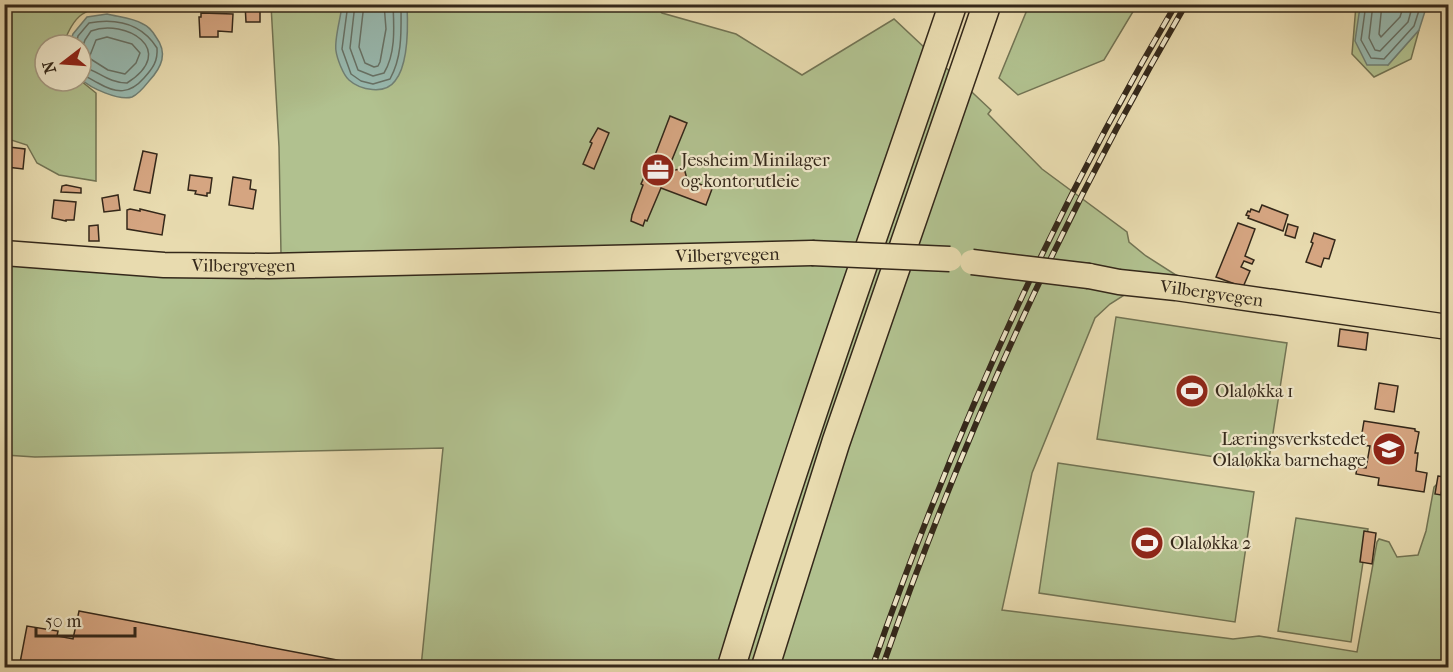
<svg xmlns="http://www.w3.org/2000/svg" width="1453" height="672" viewBox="0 0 1453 672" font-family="'IM FELL French Canon',serif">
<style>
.green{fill:#b1c18f;stroke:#727454;stroke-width:1.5}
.water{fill:#98bab1;stroke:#708075;stroke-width:1.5}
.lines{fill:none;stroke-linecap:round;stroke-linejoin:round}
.shore{stroke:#667166;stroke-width:1.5}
.building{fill:#d5a581;stroke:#34281a;stroke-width:1.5}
.major-casing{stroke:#34281a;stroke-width:27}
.highway-casing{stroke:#34281a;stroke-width:30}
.major{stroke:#e8dbaf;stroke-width:24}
.highway{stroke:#e8dbaf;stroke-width:27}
.rail-casing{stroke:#34281a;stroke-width:6}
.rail{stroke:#f0e8cb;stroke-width:4;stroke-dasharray:11;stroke-linecap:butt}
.major-bridge-casing{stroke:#34281a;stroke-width:27;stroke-linecap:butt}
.major-bridge{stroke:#e8dbaf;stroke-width:24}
.labels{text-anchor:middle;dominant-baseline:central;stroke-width:4.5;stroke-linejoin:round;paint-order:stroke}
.poi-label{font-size:18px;fill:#34281a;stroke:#f0e8cb;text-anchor:start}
.street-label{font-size:18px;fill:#34281a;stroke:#f0e8cb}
</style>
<rect width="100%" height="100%" fill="#e8dbaf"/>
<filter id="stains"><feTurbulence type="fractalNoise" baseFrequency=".00333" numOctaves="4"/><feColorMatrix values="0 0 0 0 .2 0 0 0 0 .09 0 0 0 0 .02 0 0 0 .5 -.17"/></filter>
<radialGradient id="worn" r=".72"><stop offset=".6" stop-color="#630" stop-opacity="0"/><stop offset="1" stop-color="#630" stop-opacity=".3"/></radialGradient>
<g class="green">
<path d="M5,4l112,1c-33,3 -43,9 -54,40h-18v36h36l15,12v88l-37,-6 -22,-12 -10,-18 -22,-7z"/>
<polygon points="271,5 655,5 662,13 736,34 802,75 894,19 991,110 988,114 1042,169 1127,232 1129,242 1146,256 1204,293 1132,290 1110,304 1095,318 1032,473 1002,610 1233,639 1259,636 1357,652 1377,542 1379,539 1389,542 1397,557 1418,555 1426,531 1434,487 1448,473 1448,667 421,667 443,448 35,457 5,455 4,243 193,255 281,254 279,147"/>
<polygon points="1029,5 1029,4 1137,5 1104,60 1018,95 999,78"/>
<polygon points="1356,5 1362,5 1360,7 1388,65 1419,30 1411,59 1374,77 1352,54"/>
<polygon points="1116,317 1287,343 1268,465 1097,439"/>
<polygon points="1058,463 1254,492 1235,622 1039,593"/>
<polygon points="1296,518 1368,529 1351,642 1278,631"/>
</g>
<g class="water">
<path d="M342,5h65c1,20 2,59 -12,76 -10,14 -35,9 -46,-1 -6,-5 -12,-22 -13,-29 -2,-12 5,-34 6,-46z"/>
<polygon points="1362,5 1427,5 1419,30 1388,65 1367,65 1355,41 1360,7"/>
<path d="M107,14c12,3 26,4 36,10 5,2 10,8 13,13 12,16 6,30 -7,44 -4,5 -10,13 -17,16 -13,4 -42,-9 -51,-18v-34h-12l4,-11 14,-17z"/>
</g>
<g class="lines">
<g class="shore">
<path d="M348,4l-6,45 9,25 10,7 12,3 17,-5c13,-23 11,-50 11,-75"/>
<path d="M355,4l-5,44 8,22 15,6 11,-3c12,-20 10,-46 9,-69"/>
<polyline points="364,4 359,47 365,63 374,67 378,66 380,62 386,29 384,4"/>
<polyline points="1366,4 1361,40 1371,58 1384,59 1414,26 1421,4"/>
<polyline points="1373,4 1369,38 1375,50 1380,51 1408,22 1413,4"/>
<polyline points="1382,4 1379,34 1381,37 1400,17 1404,4"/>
<polygon points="107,37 132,44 140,53 136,63 125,74 108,70 89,58 96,40"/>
<path d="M76,45l2,-9 11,-13c28,-5 52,0 68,25 1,13 -4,20 -13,30 -14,16 -27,16 -46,5 -6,-3 -11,-7 -17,-8"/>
<path d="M81,51l4,-11 6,-9c34,-13 88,19 36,52 -20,0 -30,-14 -46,-16"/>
</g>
</g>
<g class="building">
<polygon points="245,4 260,4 260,22 246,22"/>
<polygon points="201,13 233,14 232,32 218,31 218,37 200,37 199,17 201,17"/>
<polygon points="670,116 687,123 667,172 684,168 687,179 712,189 706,205 661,188 647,221 645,220 643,226 631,221 632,215 643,185 641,184 645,175 647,176"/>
<polygon points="598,128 609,133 594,169 583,164 592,143 590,142"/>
<polygon points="9,147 25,149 23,169 7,167"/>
<polygon points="143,151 157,154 150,193 134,190"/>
<polygon points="190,175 212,178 210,193 207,193 207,196 195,194 196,191 188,190"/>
<polygon points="233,177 251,180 250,189 256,190 253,209 229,205"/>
<polygon points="66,185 81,188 81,193 61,192 62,186"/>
<polygon points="118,195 120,210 104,212 102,198"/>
<polygon points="54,200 76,202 74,220 66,220 66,221 52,218"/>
<polygon points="1262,205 1288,215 1283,231 1248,218 1249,216 1246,215 1248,211 1250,212 1251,209 1259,212"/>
<polygon points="130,209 140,211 140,209 165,215 162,235 127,229 127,210"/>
<polygon points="1238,223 1255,229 1245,256 1254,260 1252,264 1244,261 1241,267 1250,271 1243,287 1216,277"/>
<polygon points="1288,224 1298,227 1295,238 1285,235"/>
<polygon points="98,225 99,241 89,241 89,226"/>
<polygon points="1314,233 1335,240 1329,259 1324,258 1321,267 1306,262 1313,243 1311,242"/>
<polygon points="1340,329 1368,333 1366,350 1338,346"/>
<polygon points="1379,383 1398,386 1394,412 1375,409"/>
<polygon points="1364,421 1415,429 1415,431 1419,432 1415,453 1418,453 1416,471 1427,473 1424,492 1378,485 1379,478 1356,474 1357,467 1366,468 1370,446 1360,445"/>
<polygon points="1438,476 1444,477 1441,495 1435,494"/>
<polygon points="1364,531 1376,533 1372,564 1360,562"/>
<polygon points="79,611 374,667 19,668 27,626 58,631 57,636 73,639"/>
</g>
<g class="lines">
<g class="major-casing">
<g id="major">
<path id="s1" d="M4,253l160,12 104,1 544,-13"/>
<path id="s2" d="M1089,276l30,6 57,6 272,39"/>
</g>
</g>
<g class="highway-casing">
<g id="highway">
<path d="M731,668c68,-224 147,-443 222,-664"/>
<polyline points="765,668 836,442 987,4"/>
</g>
</g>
<use href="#major" class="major"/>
<use href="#highway" class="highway"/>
<g class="rail-casing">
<g id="rail">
<path d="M872,668c80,-231 180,-454 304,-664"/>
<path d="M882,668c80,-231 181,-453 304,-664"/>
</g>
</g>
<use href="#rail" class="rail"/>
<g class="major-bridge-casing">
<g id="major-bridge">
<polyline points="812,253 950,259"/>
<polyline points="972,262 1089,276"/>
</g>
</g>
<use href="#major-bridge" class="major-bridge"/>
</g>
<defs>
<g id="office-disc" transform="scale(1.725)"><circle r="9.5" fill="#8f2418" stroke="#f0e8cb"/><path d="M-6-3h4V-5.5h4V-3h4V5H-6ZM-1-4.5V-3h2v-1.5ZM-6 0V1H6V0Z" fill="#fff"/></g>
<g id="stadium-disc" transform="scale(1.725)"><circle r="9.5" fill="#8f2418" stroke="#f0e8cb"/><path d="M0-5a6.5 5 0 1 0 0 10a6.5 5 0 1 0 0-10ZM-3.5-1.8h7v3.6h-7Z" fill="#fff"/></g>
<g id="school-disc" transform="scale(1.725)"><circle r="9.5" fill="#8f2418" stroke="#f0e8cb"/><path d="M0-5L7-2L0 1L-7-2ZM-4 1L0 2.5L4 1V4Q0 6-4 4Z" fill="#fff"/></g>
</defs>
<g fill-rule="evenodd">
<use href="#office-disc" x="658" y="170"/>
<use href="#stadium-disc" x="1192" y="391"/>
<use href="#school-disc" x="1389" y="449"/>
<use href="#stadium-disc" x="1147" y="543"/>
</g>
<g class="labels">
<g class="poi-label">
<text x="681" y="160">Jessheim Minilager<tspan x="681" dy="21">og kontorutleie</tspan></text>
<text x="1215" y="391">Olaløkka 1</text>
<text x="1366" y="439" text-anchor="end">Læringsverkstedet<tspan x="1366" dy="21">Olaløkka barnehage</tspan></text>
<text x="1170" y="543">Olaløkka 2</text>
</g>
<g class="street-label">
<text stroke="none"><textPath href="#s1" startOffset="724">Vilbergvegen</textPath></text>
<text stroke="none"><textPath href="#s1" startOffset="240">Vilbergvegen</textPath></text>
<text stroke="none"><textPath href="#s2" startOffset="124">Vilbergvegen</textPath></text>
</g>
</g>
<rect width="1453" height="672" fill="none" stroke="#e8dbaf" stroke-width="24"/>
<rect x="6" y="6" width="1441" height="660" fill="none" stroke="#34281a" stroke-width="3"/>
<rect x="12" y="12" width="1429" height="648" fill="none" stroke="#34281a" stroke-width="1.5"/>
<g transform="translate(63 63) rotate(253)"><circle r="28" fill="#f0e8cb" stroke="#a59b84" stroke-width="1.5"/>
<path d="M0-4.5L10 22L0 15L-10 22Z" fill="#8f2418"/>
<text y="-9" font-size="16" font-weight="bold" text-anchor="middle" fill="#34281a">N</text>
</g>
<path d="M36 627v9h99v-9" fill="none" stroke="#34281a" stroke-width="3"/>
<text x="45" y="627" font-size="18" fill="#34281a" stroke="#f0e8cb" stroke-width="4.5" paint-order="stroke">50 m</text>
<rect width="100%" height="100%" filter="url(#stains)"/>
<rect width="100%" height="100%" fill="url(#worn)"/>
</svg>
